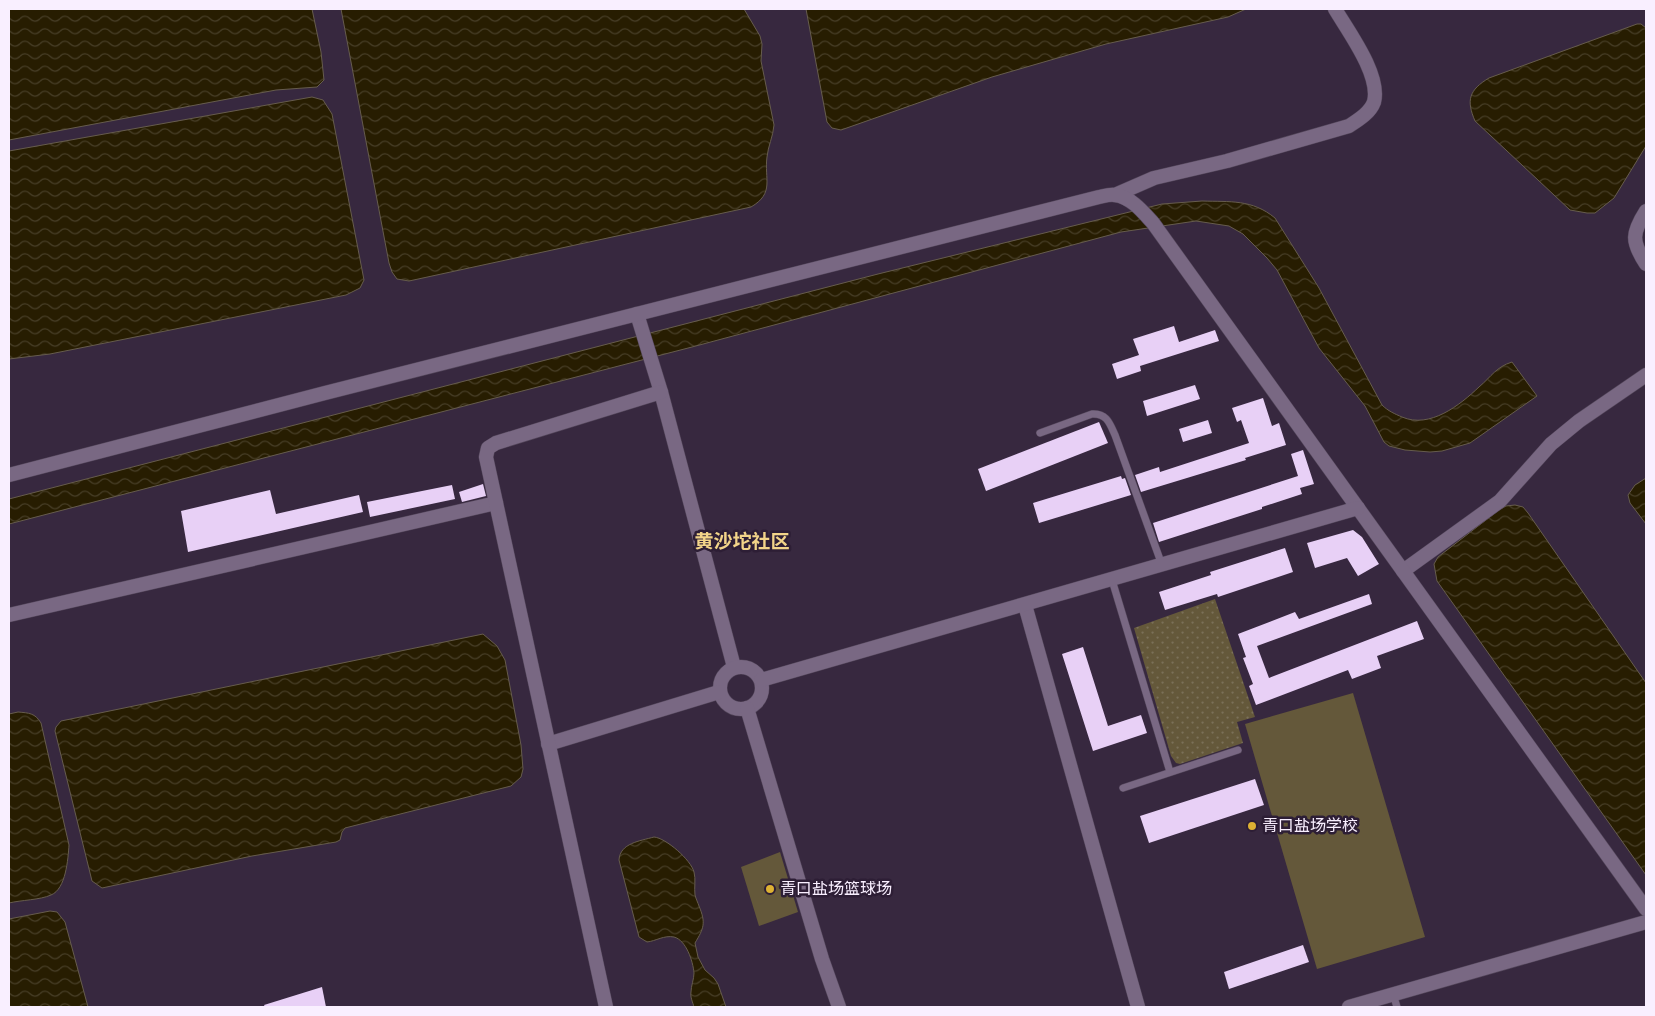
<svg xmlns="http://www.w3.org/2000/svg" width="1655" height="1016" viewBox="0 0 1655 1016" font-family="'Nunito Sans','Noto Sans SC',sans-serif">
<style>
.grass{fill:url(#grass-dots)}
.garden{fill:#64583a}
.water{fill:url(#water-waves);stroke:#665c4d}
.building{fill:#e8d0f6}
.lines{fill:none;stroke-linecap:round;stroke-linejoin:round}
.service-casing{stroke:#53465a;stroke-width:8}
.minor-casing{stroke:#53465a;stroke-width:15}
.tertiary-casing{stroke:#53465a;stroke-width:15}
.service{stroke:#796883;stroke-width:7}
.minor{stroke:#796883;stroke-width:14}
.tertiary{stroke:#796883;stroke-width:14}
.poi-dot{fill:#ddb133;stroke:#2d1e35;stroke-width:2}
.labels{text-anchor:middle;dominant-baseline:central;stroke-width:5;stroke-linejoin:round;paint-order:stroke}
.poi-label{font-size:16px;fill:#f9efff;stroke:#2d1e35;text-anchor:start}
.quarter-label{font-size:19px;font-weight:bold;fill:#f2d489;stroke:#2d1e35}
</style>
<defs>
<pattern id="grass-dots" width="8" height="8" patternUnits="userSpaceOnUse" patternTransform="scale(1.25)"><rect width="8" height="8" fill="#64583a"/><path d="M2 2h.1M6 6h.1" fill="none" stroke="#7b7058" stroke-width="1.8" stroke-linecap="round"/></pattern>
<pattern id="water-waves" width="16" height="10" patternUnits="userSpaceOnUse" patternTransform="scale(1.25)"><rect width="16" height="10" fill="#271d01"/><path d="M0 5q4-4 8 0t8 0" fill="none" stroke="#473e27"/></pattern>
</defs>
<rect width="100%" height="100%" fill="#37283f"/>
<polygon class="grass" points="1215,599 1255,717 1237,722 1243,743 1180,764 1176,763 1171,756 1134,628"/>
<g class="garden">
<polygon points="1353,693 1425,937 1317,969 1245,724"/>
<polygon points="780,852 798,912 759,926 741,867"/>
</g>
<g class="water">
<polygon points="9,9 312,9 321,52 324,80 317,87 276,90 9,140"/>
<path d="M341,9h403l16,27 2,8 -1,17 13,64c-1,12 -6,21 -7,32 -3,22 8,36 -16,50l-342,74 -12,-2 -5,-7 -3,-9z"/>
<polygon points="806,9 1246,9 1228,17 1106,44 992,77 841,130 832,128 827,122"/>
<path d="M1637,24h4l5,4v118l-32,52 -19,15h-8l-17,-3 -95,-89c-9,-21 -6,-31 14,-43z"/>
<polygon points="312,97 323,100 332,114 364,280 360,288 346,295 50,354 9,359 9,151"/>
<path d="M1202,201c28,1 50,-2 73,17l44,70 63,117c6,6 13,9 20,12 28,12 58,-12 77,-30 13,-11 17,-20 33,-25l25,34 -67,47 -28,8 -12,1 -25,-2 -16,-4 -5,-4 -19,-36 -46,-58 -42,-78 -10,-12 -24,-24 -14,-8 -33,-5 -75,11 -429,115 -683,177v-25l869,-225 284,-70z"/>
<polygon points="1646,478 1646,524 1630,503 1628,495 1635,485"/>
<polygon points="1515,505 1523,507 1528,513 1646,683 1646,875 1437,581 1434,564 1438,557 1499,510 1506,506"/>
<polygon points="483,634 497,646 505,660 521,745 523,769 521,777 511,786 345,828 342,832 340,840 336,842 252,856 102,888 92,881 55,731 56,727 61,721"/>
<path d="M18,712c11,1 17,1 23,11l28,122c-1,14 -3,44 -18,50 -11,5 -30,5 -42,8v-189z"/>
<path d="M654,837c12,1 37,23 40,35 2,7 0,16 1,23 1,4 3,8 4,11 7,17 5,22 -4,37l3,14 7,13 9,8 4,6 8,23h-32c-1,-4 -4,-10 -3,-15 0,-6 3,-13 3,-19 -1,-12 -8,-33 -20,-36 -10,-2 -18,4 -27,5l-8,-5 -1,-4 -19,-73c1,-17 21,-19 35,-23z"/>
<polygon points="50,911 57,912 65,922 88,1007 9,1007 9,919"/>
</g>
<g class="building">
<polygon points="1174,326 1179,342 1215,330 1219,341 1140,366 1141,371 1117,379 1112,364 1139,355 1133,339"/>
<polygon points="1195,385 1200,399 1147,416 1143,401"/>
<polygon points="1263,398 1272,426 1279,423 1286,445 1245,458 1246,460 1141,492 1135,475 1159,467 1160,472 1249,443 1241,420 1237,422 1232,408"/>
<polygon points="1208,420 1212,433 1183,442 1179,429"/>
<polygon points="1099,422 1108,443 986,491 978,469"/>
<polygon points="1303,450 1314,484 1300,488 1302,494 1262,507 1262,509 1159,542 1153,523 1298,476 1291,454"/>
<polygon points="1121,476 1122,479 1125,478 1131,495 1039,523 1033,503"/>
<polygon points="483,484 486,496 462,502 459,492"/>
<polygon points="452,485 455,499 370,517 367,502"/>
<polygon points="270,490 276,514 359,495 363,512 188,552 181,511"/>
<polygon points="1353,530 1362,537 1379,564 1358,576 1347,558 1315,568 1307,543"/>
<polygon points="1285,548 1293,572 1218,597 1217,594 1165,610 1159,592 1211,575 1210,572"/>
<polygon points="1369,594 1372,604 1257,646 1269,678 1417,621 1424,639 1377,656 1381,668 1352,679 1348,670 1256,705 1249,686 1253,684 1243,658 1246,657 1238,634 1295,612 1299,619"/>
<polygon points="1083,647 1108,726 1141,715 1147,733 1093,751 1062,654"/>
<polygon points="1255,779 1264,805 1149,843 1140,816"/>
<polygon points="1303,945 1309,962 1229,989 1224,972"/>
<polygon points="322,987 326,1007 265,1007 264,1005"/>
</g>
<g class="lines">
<g class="service-casing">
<g id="service">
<path d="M1040,433l52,-19c15,-1 18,10 23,21l47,130"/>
<polyline points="1112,580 1170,772"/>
<polyline points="1123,788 1238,750"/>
<polyline points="1393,994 1397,1007"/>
</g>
</g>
<g class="minor-casing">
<g id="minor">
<path d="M1115,195l39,-17 73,-17 122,-35c9,-6 21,-13 25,-24 7,-27 -26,-71 -39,-93"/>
<path d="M1646,211c-14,22 -15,30 0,53"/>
<polyline points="1403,571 1500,501 1551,444 1579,421 1646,375"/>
</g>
</g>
<g class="tertiary-casing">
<g id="tertiary">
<polyline points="637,314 661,392 734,667"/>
<path d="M9,475l316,-82 774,-196c5,-1 11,-3 16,-2 16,2 28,17 38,28l493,686"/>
<polyline points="1025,605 1138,1007"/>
<polyline points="9,615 496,503"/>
<circle cx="741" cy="688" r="21"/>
<polyline points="761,680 1358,508"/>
<polyline points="747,708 822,959 839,1007"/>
<polyline points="548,744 719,692"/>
<polyline points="606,1007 486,457 488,448 496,443 661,392"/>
<polyline points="1349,1007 1646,922"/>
</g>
</g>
<use href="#service" class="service"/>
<use href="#minor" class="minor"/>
<use href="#tertiary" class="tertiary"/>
</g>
<g class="poi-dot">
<circle cx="1252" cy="826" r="5"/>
<circle cx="770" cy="889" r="5"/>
</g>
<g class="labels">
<g class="poi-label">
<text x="1262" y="826">青口盐场学校</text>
<text x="780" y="889">青口盐场篮球场</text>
</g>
<g class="quarter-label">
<text x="742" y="542">黄沙坨社区</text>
</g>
</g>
<rect width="1655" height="1016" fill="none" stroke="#f9efff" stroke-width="20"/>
</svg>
